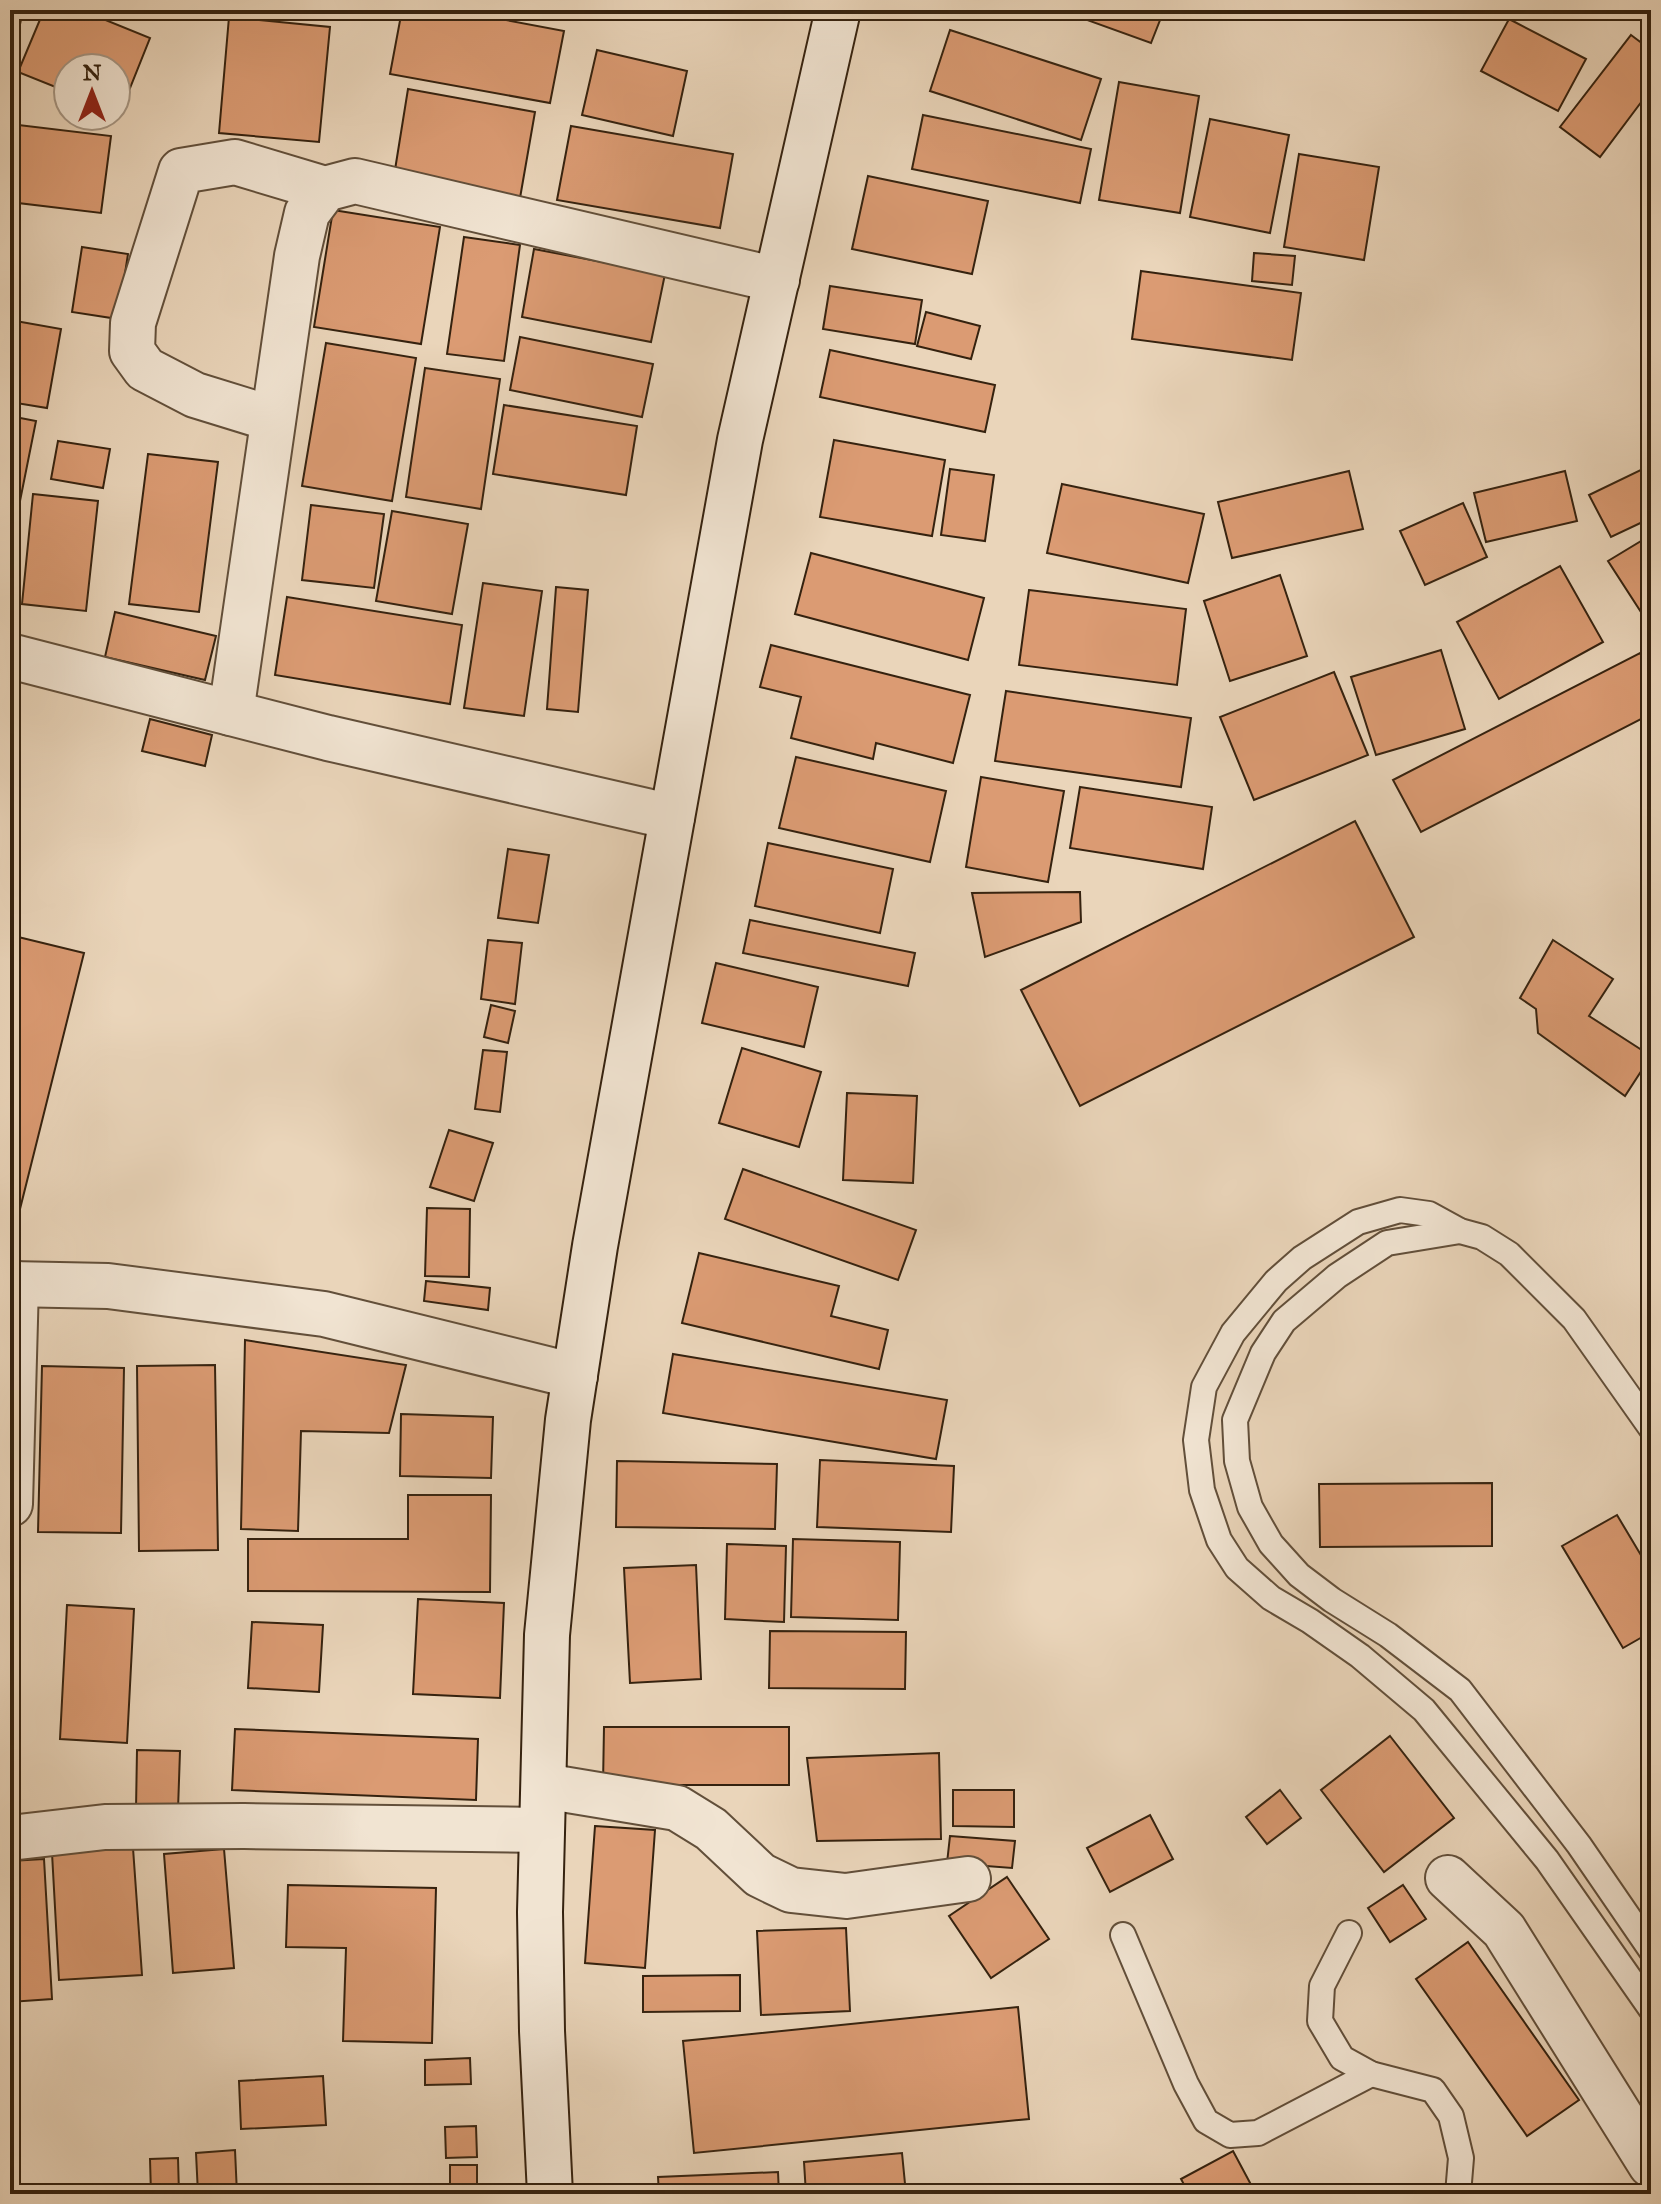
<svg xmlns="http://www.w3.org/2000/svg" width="1661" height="2204" viewBox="0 0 1661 2204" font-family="'IM FELL Great Primer',serif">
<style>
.building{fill:#db9b73;stroke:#35220f;stroke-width:2}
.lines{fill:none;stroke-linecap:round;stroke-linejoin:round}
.lane-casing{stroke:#624f3a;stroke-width:28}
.street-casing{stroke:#624f3a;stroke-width:48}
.secondary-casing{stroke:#35220f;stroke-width:48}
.lane{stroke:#f1e4d2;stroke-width:24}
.street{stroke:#f1e4d2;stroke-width:44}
.secondary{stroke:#f1e4d2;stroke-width:44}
</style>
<rect width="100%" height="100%" fill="#ead5ba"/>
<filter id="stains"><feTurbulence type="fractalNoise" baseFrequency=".0025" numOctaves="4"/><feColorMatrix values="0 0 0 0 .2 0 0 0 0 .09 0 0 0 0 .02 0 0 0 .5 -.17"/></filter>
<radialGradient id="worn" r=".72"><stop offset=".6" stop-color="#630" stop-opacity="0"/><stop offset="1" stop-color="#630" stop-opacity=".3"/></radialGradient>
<g class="building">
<polygon points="10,10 23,10 19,29 10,27"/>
<polygon points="44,10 81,10 150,38 120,113 116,112 116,68 68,68 68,92 18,72"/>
<polygon points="402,10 453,10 564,31 550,103 390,74"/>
<polygon points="1090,10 1164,10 1151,43 1087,20"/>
<polygon points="229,17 330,27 319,142 219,133"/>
<polygon points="1509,19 1586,59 1558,111 1481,71"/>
<polygon points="950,30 1101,79 1081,140 930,91"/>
<polygon points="1631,35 1651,50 1651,89 1600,157 1560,127"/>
<polygon points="597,50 687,71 673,136 582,115"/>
<polygon points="1119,82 1199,96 1180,213 1099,200"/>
<polygon points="408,89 535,112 520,198 394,176"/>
<polygon points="923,115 1091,149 1080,203 912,169"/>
<polygon points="1210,119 1289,135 1270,233 1190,217"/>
<polygon points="10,124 111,136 101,213 10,202"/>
<polygon points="571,126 733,154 720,228 557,200"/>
<polygon points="1299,154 1379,167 1364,260 1284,247"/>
<polygon points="868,176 988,201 972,274 852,249"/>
<polygon points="333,210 440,227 421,344 314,327"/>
<polygon points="464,237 520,245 504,361 447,354"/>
<polygon points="82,247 128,254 118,319 72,312"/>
<polygon points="534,249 665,274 651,342 522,317"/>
<polygon points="1254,253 1295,256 1292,285 1252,281"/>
<polygon points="1141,271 1301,293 1292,360 1132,339"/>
<polygon points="830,286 922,300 915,344 823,329"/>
<polygon points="926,312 980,326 971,359 917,346"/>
<polygon points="10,320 61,329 47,408 10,402"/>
<polygon points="520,337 653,364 642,417 510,390"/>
<polygon points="326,343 416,358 392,501 302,486"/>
<polygon points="830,350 995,385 985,432 820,397"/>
<polygon points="425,368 500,379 481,509 406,497"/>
<polygon points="504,405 637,426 626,495 493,474"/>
<polygon points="10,416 36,421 10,551"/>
<polygon points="834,440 945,460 932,536 820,517"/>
<polygon points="58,441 110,449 103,488 51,479"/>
<polygon points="148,454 218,462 199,612 129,604"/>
<polygon points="1651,465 1651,518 1611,537 1589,495"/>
<polygon points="950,469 994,475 985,541 941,535"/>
<polygon points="1349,471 1363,529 1232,558 1218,502"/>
<polygon points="1565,471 1577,521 1486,542 1474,493"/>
<polygon points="1062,484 1204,514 1188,583 1047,553"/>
<polygon points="33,494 98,501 86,611 22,604"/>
<polygon points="1463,503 1487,557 1425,585 1400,531"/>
<polygon points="311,505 384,514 374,588 302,580"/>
<polygon points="392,511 468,524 452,614 376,601"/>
<polygon points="1651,535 1651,626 1650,626 1608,561"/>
<polygon points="811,553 984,598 968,660 795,614"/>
<polygon points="1560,566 1603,642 1499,699 1457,622"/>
<polygon points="1280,575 1307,656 1230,681 1204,601"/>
<polygon points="483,583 542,591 524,716 464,708"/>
<polygon points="556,587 588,590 578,712 547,709"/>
<polygon points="1029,590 1186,609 1177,685 1019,665"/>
<polygon points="287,597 462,625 450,704 275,675"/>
<polygon points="115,612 216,636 205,680 105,657"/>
<polygon points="771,645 970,695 953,763 876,743 873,759 791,738 801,697 760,687"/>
<polygon points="1441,650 1465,729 1376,755 1351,677"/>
<polygon points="1640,653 1651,675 1651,714 1421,832 1393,780"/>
<polygon points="1334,672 1368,755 1254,800 1220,717"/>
<polygon points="1006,691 1191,718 1181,787 995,761"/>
<polygon points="150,719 212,735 205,766 142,751"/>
<polygon points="796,757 946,791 930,862 779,828"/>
<polygon points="981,777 1064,791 1048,882 966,867"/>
<polygon points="1080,787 1212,807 1203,869 1070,848"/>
<polygon points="1355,821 1414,937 1080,1106 1021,990"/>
<polygon points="768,843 893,869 880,933 755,906"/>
<polygon points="508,849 549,855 538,923 498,918"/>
<polygon points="1080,892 1081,922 985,957 972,893"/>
<polygon points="750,920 915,953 908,986 743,953"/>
<polygon points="10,935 84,953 17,1221 10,1219"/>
<polygon points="488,940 522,943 515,1004 481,999"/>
<polygon points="1553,940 1613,979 1589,1016 1651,1056 1625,1096 1538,1033 1536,1009 1520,998"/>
<polygon points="716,963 818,987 804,1047 702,1023"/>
<polygon points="491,1005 515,1011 508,1043 484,1037"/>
<polygon points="742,1048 821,1072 799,1147 719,1123"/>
<polygon points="483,1050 507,1052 500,1112 475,1109"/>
<polygon points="847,1093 917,1096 913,1183 843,1180"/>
<polygon points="449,1130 493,1143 474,1201 430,1187"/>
<polygon points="743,1169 916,1230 898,1280 725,1219"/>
<polygon points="427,1208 470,1209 469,1277 425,1276"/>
<polygon points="699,1253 839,1286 831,1316 888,1330 879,1369 682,1323"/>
<polygon points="426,1281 490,1288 488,1310 424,1301"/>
<polygon points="245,1340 406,1365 389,1433 301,1431 298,1531 241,1529"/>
<polygon points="673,1354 947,1400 936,1459 663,1413"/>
<polygon points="215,1365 218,1550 139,1551 137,1366"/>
<polygon points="42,1366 124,1368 121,1533 38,1532"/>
<polygon points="401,1414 493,1417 491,1478 400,1476"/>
<polygon points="820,1460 954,1466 951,1532 817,1527"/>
<polygon points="617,1461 777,1464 775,1529 616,1527"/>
<polygon points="1492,1483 1492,1546 1320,1547 1319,1484"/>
<polygon points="408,1495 491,1495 490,1592 248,1591 248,1539 408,1539"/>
<polygon points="1617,1515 1651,1572 1651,1632 1623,1648 1562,1546"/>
<polygon points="793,1539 900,1542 898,1620 791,1617"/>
<polygon points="727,1544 786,1546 784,1622 725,1619"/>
<polygon points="696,1565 701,1679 630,1683 624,1568"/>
<polygon points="418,1599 504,1603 500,1698 413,1694"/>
<polygon points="67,1605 134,1609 127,1743 60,1739"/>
<polygon points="252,1622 323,1625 319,1692 248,1688"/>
<polygon points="770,1631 906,1632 905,1689 769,1688"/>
<polygon points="604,1727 789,1727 789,1785 603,1785"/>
<polygon points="235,1729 478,1739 476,1800 232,1790"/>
<polygon points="1390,1736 1454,1818 1384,1872 1321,1790"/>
<polygon points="137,1750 180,1751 178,1810 136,1809"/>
<polygon points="939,1753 941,1839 817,1841 807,1758"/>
<polygon points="953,1790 1014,1790 1014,1827 953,1826"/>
<polygon points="1280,1790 1301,1818 1267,1844 1246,1817"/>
<polygon points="1150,1815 1173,1859 1110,1892 1087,1848"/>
<polygon points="595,1826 655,1830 645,1968 585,1963"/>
<polygon points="950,1836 1015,1841 1012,1868 947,1863"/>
<polygon points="133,1848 142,1975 59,1980 52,1853"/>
<polygon points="224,1849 234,1968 173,1973 164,1854"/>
<polygon points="44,1859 52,1999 10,2002 10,1861"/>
<polygon points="1007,1877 1049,1939 991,1978 949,1916"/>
<polygon points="288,1885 436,1888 432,2043 343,2041 346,1948 286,1947"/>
<polygon points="1403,1885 1426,1919 1390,1942 1368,1908"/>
<polygon points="846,1928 850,2011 761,2015 757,1931"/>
<polygon points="1468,1942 1579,2100 1527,2136 1416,1979"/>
<polygon points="740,1975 740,2011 643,2012 643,1976"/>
<polygon points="1018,2007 1029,2119 694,2153 683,2041"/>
<polygon points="470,2058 471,2084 425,2085 425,2060"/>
<polygon points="323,2076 326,2125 241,2129 239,2081"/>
<polygon points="476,2126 477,2157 446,2158 445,2127"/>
<polygon points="235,2150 237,2194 198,2194 196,2153"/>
<polygon points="1233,2151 1256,2194 1189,2194 1181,2179"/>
<polygon points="902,2153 906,2194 806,2194 804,2162"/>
<polygon points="178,2158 179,2194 151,2194 150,2159"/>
<rect x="450" y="2165" width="27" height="26"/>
<polygon points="778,2172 779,2194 659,2194 658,2177"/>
</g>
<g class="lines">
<g class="lane-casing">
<g id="lane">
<polyline points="1460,1231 1387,1243 1337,1276 1284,1321 1263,1353 1235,1420 1237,1461 1250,1507 1271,1544 1299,1575 1332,1600 1388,1635 1460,1690 1579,1845 1651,1950"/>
<polyline points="1651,1428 1574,1319 1509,1254 1482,1237 1460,1231 1429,1214 1400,1210 1358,1222 1302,1258 1276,1281 1233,1333 1204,1387 1196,1440 1202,1490 1219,1540 1237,1568 1271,1598 1310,1621 1360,1656 1424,1710 1547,1860 1651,2009"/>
<polyline points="1349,1933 1322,1986 1320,2021 1342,2058 1371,2074 1433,2090 1451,2116 1461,2158 1458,2194"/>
<polyline points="1123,1935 1186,2084 1206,2121 1230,2135 1258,2133 1371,2074"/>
</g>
</g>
<g class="street-casing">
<g id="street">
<polyline points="273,419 195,395 145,369 132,351 133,323 181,171 235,162 325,189"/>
<polyline points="10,656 328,738 672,817"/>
<polyline points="231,713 297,256 307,213 325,189 355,181 777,280"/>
<polyline points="10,1284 108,1286 324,1314 575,1376"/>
<polyline points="10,1504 16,1284"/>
<polyline points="544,1786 677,1808 711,1829 760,1875 791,1890 846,1896 968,1879"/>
<polyline points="10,1838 105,1827 244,1826 542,1830"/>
<polyline points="1448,1878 1504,1930 1651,2165"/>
</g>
</g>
<g class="secondary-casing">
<polyline id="secondary" points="550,2194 542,2031 540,1912 547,1635 568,1420 595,1246 740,440 838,10"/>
</g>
<use href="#lane" class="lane"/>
<use href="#street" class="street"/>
<use href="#secondary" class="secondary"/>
</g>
<rect width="1661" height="2204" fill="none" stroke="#ead5ba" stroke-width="40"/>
<rect x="12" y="12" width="1637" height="2180" fill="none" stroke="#35220f" stroke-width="4"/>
<rect x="20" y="20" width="1621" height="2164" fill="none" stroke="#35220f" stroke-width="2"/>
<g transform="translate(92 92)"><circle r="38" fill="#f1e4d2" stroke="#a69684" stroke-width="2"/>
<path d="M0-6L14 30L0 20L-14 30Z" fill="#8f2418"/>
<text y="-12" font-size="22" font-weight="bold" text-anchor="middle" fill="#35220f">N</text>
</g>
<rect width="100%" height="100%" filter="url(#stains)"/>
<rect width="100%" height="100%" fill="url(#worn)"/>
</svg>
